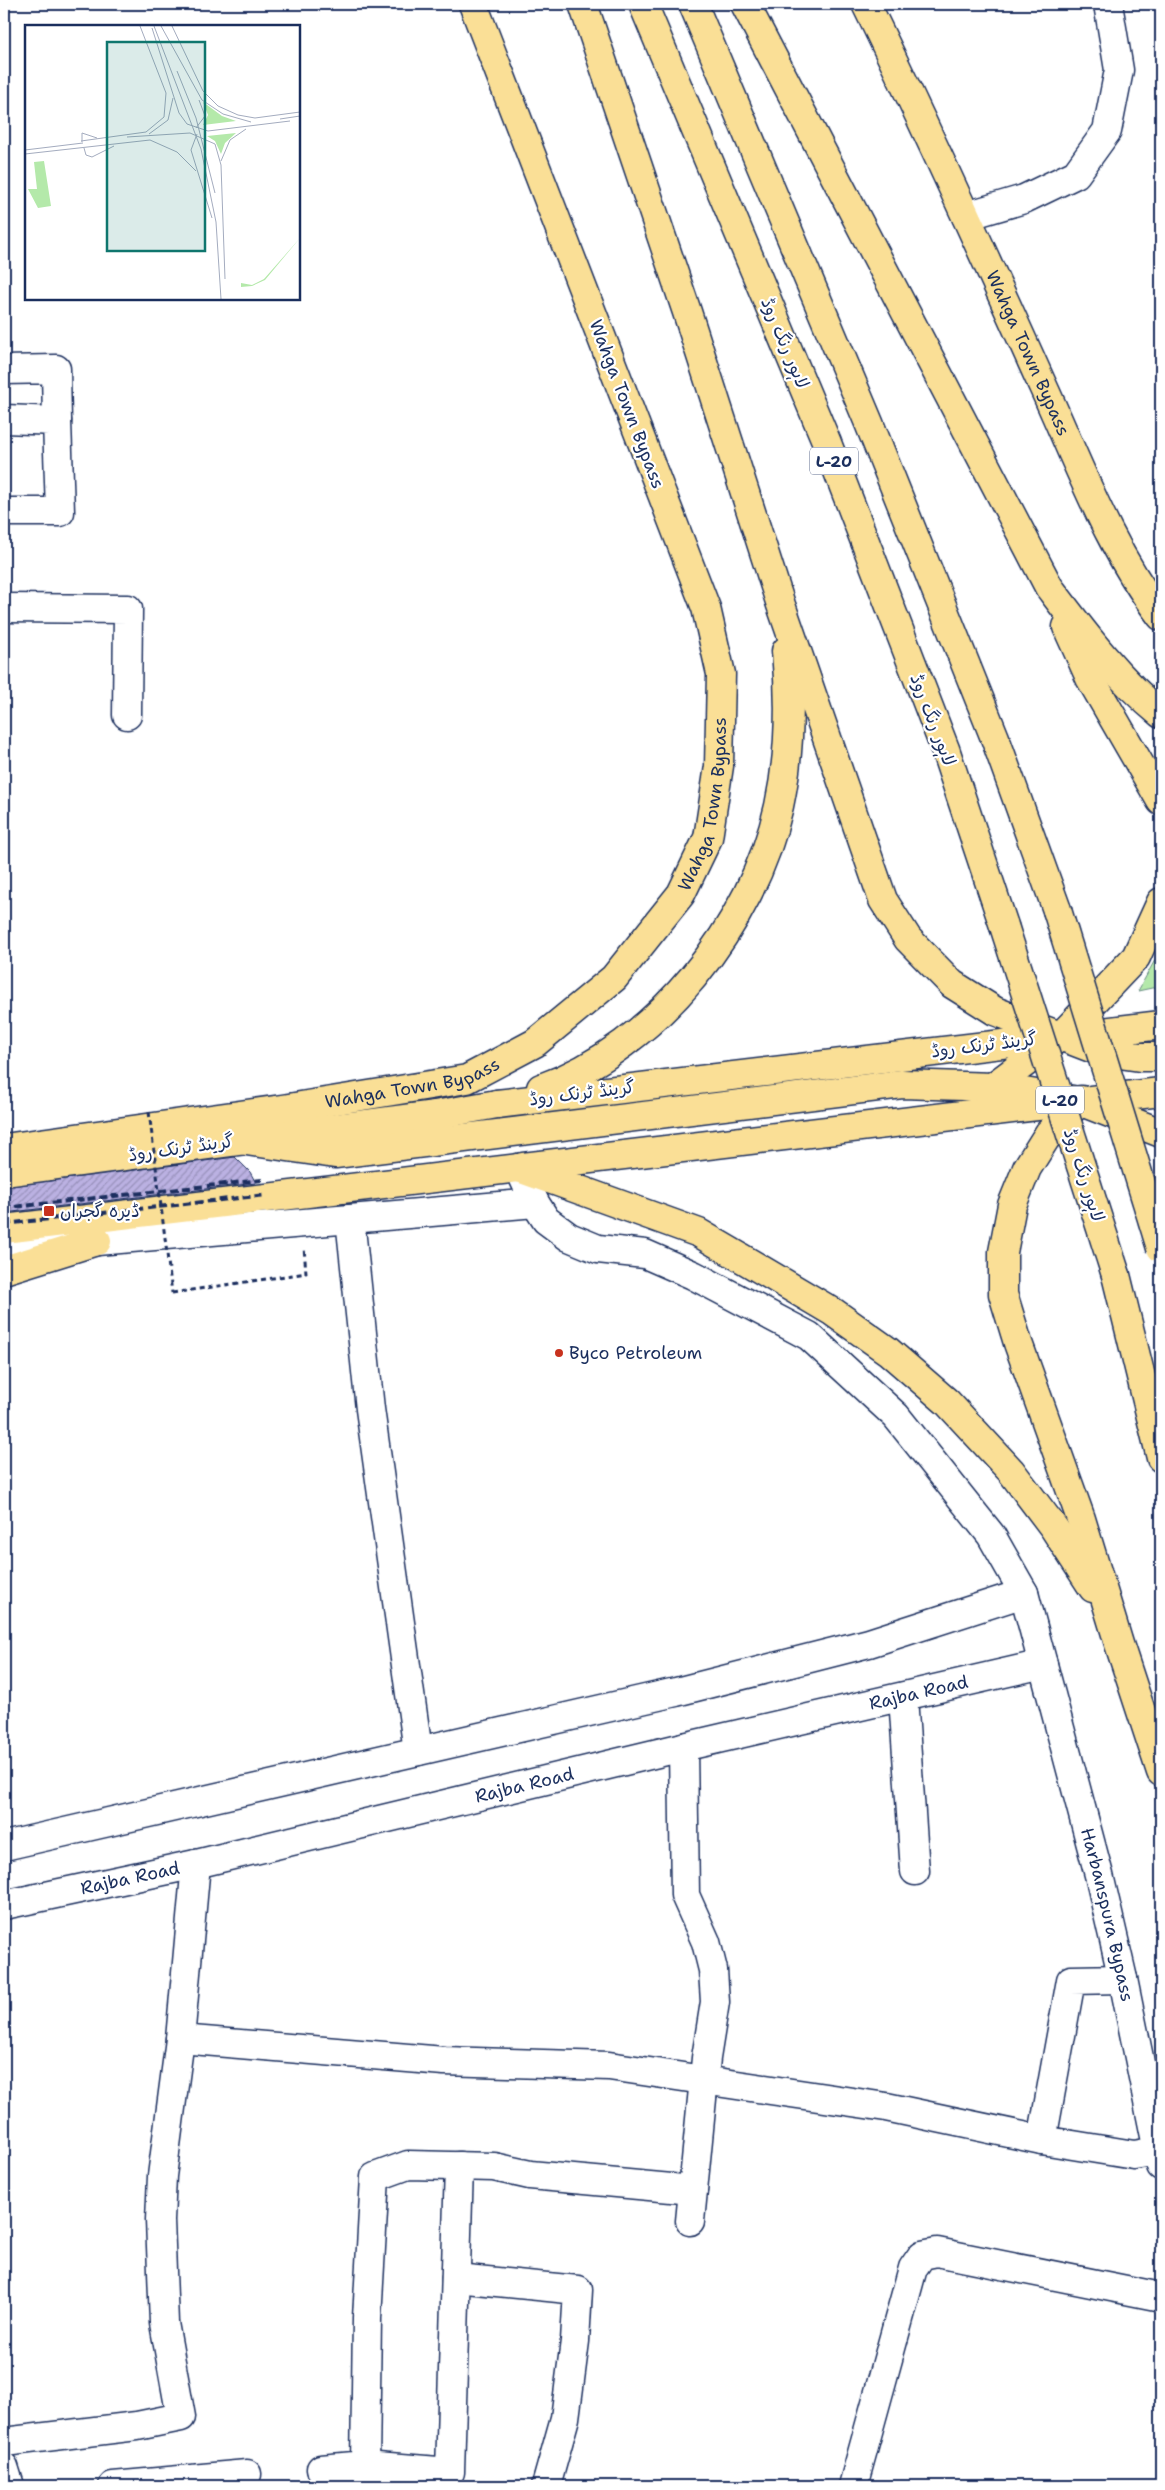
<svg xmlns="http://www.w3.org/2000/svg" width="1165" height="2490" viewBox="0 0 1165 2490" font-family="'Shantell Sans','Playpen Sans Arabic',sans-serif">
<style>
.grass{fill:#b4e9aa;stroke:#688c84}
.building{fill:url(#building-hatch);stroke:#1b2f5e}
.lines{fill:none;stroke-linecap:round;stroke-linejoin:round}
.minor-casing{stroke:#1b2f5e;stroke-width:31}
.major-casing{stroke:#1b2f5e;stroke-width:31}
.highway-casing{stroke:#1b2f5e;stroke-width:31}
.path{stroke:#1b2f5e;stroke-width:3;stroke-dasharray:5 4;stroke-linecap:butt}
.minor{stroke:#fff;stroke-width:28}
.major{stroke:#fadf96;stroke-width:28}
.highway{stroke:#fadf96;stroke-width:28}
.rail{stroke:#1b2f5e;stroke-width:4;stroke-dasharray:8 4;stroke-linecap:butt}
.highway-bridge-casing{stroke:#1b2f5e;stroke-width:31;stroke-linecap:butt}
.path-bridge{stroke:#1b2f5e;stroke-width:3;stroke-dasharray:5 4;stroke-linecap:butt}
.highway-bridge{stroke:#fadf96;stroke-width:28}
.poi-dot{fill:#c8321e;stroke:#fff;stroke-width:2}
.labels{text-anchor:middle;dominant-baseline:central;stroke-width:4.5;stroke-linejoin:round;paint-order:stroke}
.shield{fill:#fff;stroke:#5f6d8e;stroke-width:1}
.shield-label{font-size:16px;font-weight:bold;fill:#1b2f5e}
.street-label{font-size:18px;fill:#1b2f5e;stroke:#fff}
.poi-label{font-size:18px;fill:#1b2f5e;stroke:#fff;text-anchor:start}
.inset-road{fill:none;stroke:#a4acbf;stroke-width:1}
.view{fill:#0f766e;fill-opacity:0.15;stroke:#0f766e;stroke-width:2.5}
.inset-edge{fill:none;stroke:#1b2f5e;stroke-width:2.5}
</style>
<defs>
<pattern id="building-hatch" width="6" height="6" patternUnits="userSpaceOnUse" patternTransform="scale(1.25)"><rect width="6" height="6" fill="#bbb1e2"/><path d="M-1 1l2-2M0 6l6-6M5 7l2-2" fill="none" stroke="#9790ba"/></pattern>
</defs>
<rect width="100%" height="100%" fill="#fff"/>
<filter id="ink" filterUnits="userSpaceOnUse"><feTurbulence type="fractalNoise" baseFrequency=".02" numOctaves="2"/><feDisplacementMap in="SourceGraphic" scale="10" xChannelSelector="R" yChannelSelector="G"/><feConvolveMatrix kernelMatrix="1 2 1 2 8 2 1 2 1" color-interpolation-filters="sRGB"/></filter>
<g filter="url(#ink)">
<polygon class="grass" points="1161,949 1161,986 1138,991"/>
<polygon class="building" points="235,1157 250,1172 256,1183 4,1213 4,1187"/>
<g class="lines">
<g class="minor-casing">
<g id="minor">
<polyline points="966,216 1024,199 1076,174 1107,131 1119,70 1108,4"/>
<polyline points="4,370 56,369 57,421"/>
<polyline points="4,419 57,421 60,512 4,512"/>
<polyline points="4,608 128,609 127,715"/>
<path id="s1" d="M519,1168l16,35 11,17 23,17 29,12 47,5 48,21 116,61 87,80 95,119 33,58 75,282 24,104 38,187"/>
<polyline points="350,1219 370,1409 418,1751"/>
<polyline points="4,1253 97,1241 535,1203"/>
<polyline points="903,1697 915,1871"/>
<polyline points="683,1747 685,1895 706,1942 713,1970 715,2002 706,2058 690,2221"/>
<polyline points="4,1846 676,1692 869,1643 1024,1593"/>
<polyline points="196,1864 180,2039 444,2061 609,2066 886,2107 1042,2140 1134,2155 1158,2151"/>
<path id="s2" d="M4,1905l192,-41 487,-117 360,-83"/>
<polyline points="1042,2140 1071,1980 1123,1979"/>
<polyline points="456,2278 578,2290 575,2341 565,2418 546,2486"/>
<polyline points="4,2442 137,2426 181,2417 164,2323 160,2220 162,2176 180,2039"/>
<polyline points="365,2465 450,2472 459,2166"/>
<polyline points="4,2467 10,2486"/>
<polyline points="321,2469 365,2465 367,2318 375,2177 408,2165 494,2167 530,2175 693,2190"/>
<polyline points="113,2486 247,2474"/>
<polyline points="853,2486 913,2268 922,2255 937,2252 1161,2297"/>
</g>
</g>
<g class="major-casing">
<g id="major">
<path id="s3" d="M866,4c61,125 119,253 176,380 36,78 66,163 119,232"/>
<path id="s4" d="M4,1148l278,-39 185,-30 68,-36 79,-65 67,-84 27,-56 11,-72 2,-92 -15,-66 -233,-604"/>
<polyline points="4,1172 435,1115 497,1104"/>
<polyline points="4,1229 519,1168"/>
<polyline points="4,1270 97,1241"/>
</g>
</g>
<g class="highway-casing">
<g id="highway">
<polyline points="583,4 687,312 781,605 883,900 908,939 952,984 995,1011 1099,1051 1140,1057 1161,1057"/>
<polyline points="643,4 827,443 945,749 1004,926"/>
<polyline points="693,4 869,423 995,738 1057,910"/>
<path d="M745,4l304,583c34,45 68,91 112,127"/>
<polyline points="1067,627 1090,678 1161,801"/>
<path d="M541,1088c116,-41 212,-163 238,-282 11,-51 12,-103 7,-155"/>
<polyline points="986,1092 1062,1035 1136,957 1161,902"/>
<polyline points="1081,1100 1049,1133 1027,1168 1012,1205 1003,1252 1003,1294 1018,1343 1081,1519 1119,1644 1161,1772"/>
<polyline points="1091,1100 1161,1092"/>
<polyline points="497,1104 1161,1025"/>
<polyline points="240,1140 335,1154 902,1084 994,1087 1079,1101 1161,1133"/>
<polyline points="523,1167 1046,1105"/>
<polyline points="519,1168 699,1233 833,1312 888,1351 947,1402 1011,1471 1054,1528 1093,1588"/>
<polyline points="1116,1275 1161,1458"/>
</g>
</g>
<polyline class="path" points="172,1293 306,1273 304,1247"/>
<use href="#minor" class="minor"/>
<use href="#major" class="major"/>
<use href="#highway" class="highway"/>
<g class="rail">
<polyline points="4,1208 262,1180"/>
<polyline points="4,1224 266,1195"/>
</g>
<g class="highway-bridge-casing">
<g id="highway-bridge">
<polyline points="1057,910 1161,1248"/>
<polyline points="1004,926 1116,1275"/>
</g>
</g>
<polyline class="path-bridge" points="149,1112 172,1293"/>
<use href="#highway-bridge" class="highway-bridge"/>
</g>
</g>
<g class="poi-dot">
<rect x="43" y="1205" width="12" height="12" rx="2.5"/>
<circle cx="559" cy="1353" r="5"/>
</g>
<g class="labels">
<g class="shield">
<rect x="810" y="447.5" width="48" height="27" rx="4"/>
<rect x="1036" y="1086.5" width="48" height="27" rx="4"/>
</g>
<g class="shield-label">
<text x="834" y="461">L-20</text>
<text x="1060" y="1100">L-20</text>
</g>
<g class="street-label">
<text transform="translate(785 343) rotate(67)">لاہور رنگ روڈ</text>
<text stroke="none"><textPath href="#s3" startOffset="385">Wahga Town Bypass</textPath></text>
<text transform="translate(627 404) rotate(69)">Wahga Town Bypass</text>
<text transform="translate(933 720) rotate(69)">لاہور رنگ روڈ</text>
<text stroke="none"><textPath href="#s4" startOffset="849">Wahga Town Bypass</textPath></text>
<text transform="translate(984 1045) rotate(-7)">گرینڈ ٹرنک روڈ</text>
<text stroke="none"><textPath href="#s4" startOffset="414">Wahga Town Bypass</textPath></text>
<text transform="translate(582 1093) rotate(-7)">گرینڈ ٹرنک روڈ</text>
<text transform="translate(181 1148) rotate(-8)">گرینڈ ٹرنک روڈ</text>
<text transform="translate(1084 1175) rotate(72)">لاہور رنگ روڈ</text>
<text stroke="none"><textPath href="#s2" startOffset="939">Rajba Road</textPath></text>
<text stroke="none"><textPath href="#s2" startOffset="534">Rajba Road</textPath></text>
<text stroke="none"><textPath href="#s2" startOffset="129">Rajba Road</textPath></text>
<text stroke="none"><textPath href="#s1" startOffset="1019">Harbanspura Bypass</textPath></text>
</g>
<g class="poi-label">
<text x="60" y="1211">ڈیرہ گجراں</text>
<text x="569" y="1353">Byco Petroleum</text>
</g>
</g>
<g transform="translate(25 25)">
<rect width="275" height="275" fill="#fff"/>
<path d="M178,77l19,14 14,5 -33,4 5,-10zM211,108l-11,10 -4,11 -6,-13 -8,-5zM19,136l7,45 -13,2 -10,-19h9l-3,-27zM275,213l-35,42 -13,6 -11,1v-4l11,2 12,-6z" fill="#b4e9aa"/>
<path class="inset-road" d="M129,1l47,123 15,73 5,77M136,1l41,74 21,14 28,8M147,1l31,65 15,15 20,9 17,3 45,-6M127,3l27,85 8,11 21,7 82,-10M152,46l19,47 19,75M255,94l20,-3M171,103l9,-12 -6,-16M124,109l19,-14 5,-22M172,109l-6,16 21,68M102,112l63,-4 25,11 6,21 4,114M125,115l27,12 19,19M56,116l65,-9 18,-15 2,-24 -26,-67M57,117v-9l15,5M59,123l2,7 6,2 22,-11M0,125l58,-7M0,129l125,-14M196,136l9,-21 16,-11"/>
<path class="view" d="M82,17h98v209h-98z"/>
<rect width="275" height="275" class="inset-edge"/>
</g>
<rect width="1165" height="2490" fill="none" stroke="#fff" stroke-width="20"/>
<rect x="10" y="10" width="1145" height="2470" fill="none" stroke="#1b2f5e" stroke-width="2" filter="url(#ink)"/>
</svg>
